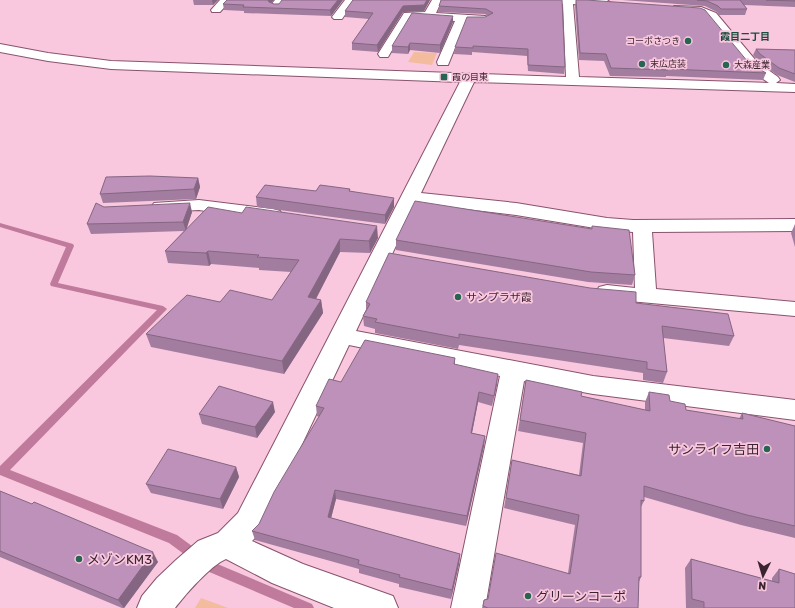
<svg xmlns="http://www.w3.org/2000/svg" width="795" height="608" viewBox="0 0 795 608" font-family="Rubik,'Noto Sans JP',sans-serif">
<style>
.green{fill:#f3bc9e}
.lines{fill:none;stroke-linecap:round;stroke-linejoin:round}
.stream{fill:#bf7a9c;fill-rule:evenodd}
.minor-casing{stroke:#88536d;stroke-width:2}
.minor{fill:#fff;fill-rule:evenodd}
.wall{fill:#a37da0}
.shaded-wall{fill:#856682}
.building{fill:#be91ba;stroke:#856682}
.poi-dot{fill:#276552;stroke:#f9c8de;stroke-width:1.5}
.labels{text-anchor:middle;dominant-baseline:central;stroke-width:3.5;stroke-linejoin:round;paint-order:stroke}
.far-poi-label{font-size:9px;fill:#3b242f;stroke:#f9c8de;text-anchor:start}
.far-neighbourhood-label{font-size:10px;font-weight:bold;fill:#1a4b3c;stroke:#f9c8de}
.poi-label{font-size:11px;fill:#3b242f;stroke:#f9c8de;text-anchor:start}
.near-poi-label{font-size:13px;fill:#3b242f;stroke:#f9c8de;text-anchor:start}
</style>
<rect width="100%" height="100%" fill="#f9c8de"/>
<g class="green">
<polygon points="414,52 437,53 432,65 408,62"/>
<polygon points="201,598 228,608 195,608"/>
</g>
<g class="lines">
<polygon class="stream" points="0,223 73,244 74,246 58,283 163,306 167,309 10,470 177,535 215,563 312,604 314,608 294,608 207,571 169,543 0,475 0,466 157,310 51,286 50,284 66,247 0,227"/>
<g class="minor-casing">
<g id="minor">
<polygon points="220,0 231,0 220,12 212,12 211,10"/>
<polygon points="275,0 286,0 279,8 275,9 270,6"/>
<polygon points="345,0 355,0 342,19 334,19 332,17"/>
<polygon points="432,0 442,0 436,13 485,16 491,19 485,22 466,21 448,65 438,65 437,62 455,21 411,18 388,57 380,57 378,54 404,13 425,12"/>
<path d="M550,0h57l4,3 -5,3 -33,-2 6,73 190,6 -22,-15 -39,-51 -9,-4 -25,-3 -1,-2 1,-2 27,1 15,6 41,49 21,15 2,3 -4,3 19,1v8l-321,-10 -53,111 95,10 91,15 26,2 162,-1v12l-143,1 4,57 139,13v14l-188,-17 -8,-2 -3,-5 3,-5 8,-2 28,3 -2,-56 -26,-2 -91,-15 -100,-12 -60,128 237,45 202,24v20l-202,-26 -69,-13 -39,227h-34l49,-232 -151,-31 -89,188 -8,8 51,23 90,32 5,12h-64l-62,-25 -46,-24c-15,6 -41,36 -51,49h-38l5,-12 15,-18 19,-18 22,-19 20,-8 20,-20 222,-431 -349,-13 -63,-8 -48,-9v-8l48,9 63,8 455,16 -3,-73 -12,-2z"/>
<polygon points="199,200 273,209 280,211 282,215 280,219 273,221 199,210 160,212 154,211 151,207 154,203"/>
</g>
</g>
<use href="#minor" class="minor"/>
</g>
<g class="wall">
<polygon points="193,0 218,0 213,5 194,5"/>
<polygon points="227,0 274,0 271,3 274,4 343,0 331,16 244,13 244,11 224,10 223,4"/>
<polygon points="353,0 430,0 424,11 403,12 378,52 352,50 352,43 369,19 345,17 345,11"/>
<polygon points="562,0 565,67 564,74 528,71 527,56 472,52 472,55 454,54 455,47 488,16 485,14 438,12 439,6"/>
<polygon points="576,0 748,62 766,73 763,80 666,76 666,77 610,76 604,61 579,60 575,6"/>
<polygon points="622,0 795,0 795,7 744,5 747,9 745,15 719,15 717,12 705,6"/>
<polygon points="453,22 440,53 410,50 408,54 392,53 392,46"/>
<polygon points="756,49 795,50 795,82 777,75 758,61 753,55"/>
<polygon points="198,178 200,187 196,199 103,203 100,194"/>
<polygon points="350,189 350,191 394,207 385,224 257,207 256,197 316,191"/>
<polygon points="104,207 192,212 186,229 378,238 370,253 340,252 316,299 321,300 323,313 284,374 151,347 146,334 220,302 272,300 291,272 259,270 259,268 211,264 209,266 168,263 165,251 184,231 91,234 87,224"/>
<polygon points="795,224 795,247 791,233"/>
<polygon points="591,229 635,275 632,285 588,282 396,250 396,240"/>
<polygon points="366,302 636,303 734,336 729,346 663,338 667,372 663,383 643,380 643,373 459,345 458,349 375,333 375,329 364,326 363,316 366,311"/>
<polygon points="455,358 455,365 497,384 492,406 478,402 472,433 485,436 484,446 466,526 336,499 331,518 460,554 459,564 451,599 399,587 399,584 359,573 359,569 255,540 252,531 259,524 319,417 317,416 316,406 341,382"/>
<polygon points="526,380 581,396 645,410 645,402 649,392 670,401 686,410 739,419 742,413 795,426 795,538 741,525 644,497 644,501 641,507 641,577 639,582 638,608 482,608 484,600 568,573 575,525 504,508 512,460 579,475 583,443 518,431"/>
<polygon points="275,412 257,438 202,424 199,414"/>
<polygon points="236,467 239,477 223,509 151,493 146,484"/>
<polygon points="0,491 158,562 124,608 122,608 0,557"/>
<polygon points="691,559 772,581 772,578 779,569 795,608 686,608 685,568"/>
</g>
<g class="shaded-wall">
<polygon points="212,0 218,0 213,5"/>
<polygon points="268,0 274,0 269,5"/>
<polygon points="338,0 343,0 331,16 330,10"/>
<polygon points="427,0 430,0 424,11 403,12 378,52 377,45 403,6"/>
<polygon points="453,16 453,22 440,53 440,45"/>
<polygon points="410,43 410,50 408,54 408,47"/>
<polygon points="198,178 200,187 196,199 194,189"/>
<polygon points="394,198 394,207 385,224 385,215"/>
<polygon points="190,203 192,212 186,231 183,222"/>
<polygon points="377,226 378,238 370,253 369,241"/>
<polygon points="340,239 340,252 310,310 308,297"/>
<polygon points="208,251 211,264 209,266 206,253"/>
<polygon points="321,300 323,313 284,374 282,361"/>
<polygon points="498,374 497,384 492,406 494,396"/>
<polygon points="479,392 478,402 470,443 471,433"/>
<polygon points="273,402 275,412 257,438 255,427"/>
<polygon points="485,436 484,446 466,526 467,516"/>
<polygon points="236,467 239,477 223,509 220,499"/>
<polygon points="335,490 336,499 329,526 328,517"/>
<polygon points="153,552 158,562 124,608 118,600"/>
<polygon points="460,554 459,564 451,599 452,590"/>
</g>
<g class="building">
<polygon points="227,0 268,0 269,2 274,4 279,4 282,0 338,0 330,10 243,7 244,5 223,4"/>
<polygon points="353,0 427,0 424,5 403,6 377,45 352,43 373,13 345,11"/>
<polygon points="441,0 562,0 565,67 528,65 528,49 473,46 473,48 455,47 467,17 485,17 493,13 486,9 439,6"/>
<polygon points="576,0 586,0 700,8 705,10 748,62 766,73 668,69 668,70 611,68 606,54 580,53"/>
<polygon points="697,0 740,0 747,9 721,9 718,6 707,1"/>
<polygon points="766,0 795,0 795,1"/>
<polygon points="412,13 453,16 440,45 410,43 408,47 392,46"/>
<polygon points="756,49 795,50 795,74 779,68 760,54"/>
<polygon points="150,176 198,178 194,189 100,194 106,177"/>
<polygon points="265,185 316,191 320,185 350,189 349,191 394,198 385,215 256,197"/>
<polygon points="415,201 592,229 592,226 629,230 635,275 591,272 396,240"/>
<polygon points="96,203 104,207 190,203 183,222 87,224"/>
<polygon points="208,207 242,213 246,207 377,226 369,241 340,239 308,297 321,300 282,361 146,334 187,295 220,302 230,290 272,300 299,260 257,257 259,255 208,251 206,253 165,251"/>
<polygon points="389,253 590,288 636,292 636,303 728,314 734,336 662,326 667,372 647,369 647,362 459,334 459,338 375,322 377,319 363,316 370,304 366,302"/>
<polygon points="365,340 455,358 454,364 498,374 494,396 479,392 471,433 485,436 467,516 335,490 328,517 460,554 452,590 399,577 400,575 358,564 359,560 252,531 259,524 274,492 324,408 316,406 329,379 341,382"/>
<polygon points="526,380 582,392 581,396 650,411 649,392 669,395 670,401 685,404 686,410 743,419 742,413 795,426 795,526 747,515 644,486 644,501 641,500 641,577 639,577 638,608 488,608 483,606 484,600 488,599 496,553 570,574 579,515 506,498 512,460 581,476 586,433 520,420"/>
<polygon points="219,386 273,402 255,427 199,414"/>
<polygon points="168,449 236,467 220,499 146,484"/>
<polygon points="0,491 32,504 34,502 153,552 118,600 0,551"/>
<polygon points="691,559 779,583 779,569 795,574 795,608 704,608 704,602 692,599"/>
</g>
<g class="poi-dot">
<circle cx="688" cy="41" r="4"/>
<circle cx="642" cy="64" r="4"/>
<circle cx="726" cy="65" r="4"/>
<rect x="440" y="73" width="8" height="8" rx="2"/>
<circle cx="458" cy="297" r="4"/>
<circle cx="767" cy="449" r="4"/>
<circle cx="79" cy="559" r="4"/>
<circle cx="528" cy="596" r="4"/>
</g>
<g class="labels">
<g class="far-poi-label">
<text x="680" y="41" text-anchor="end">コーポさつき</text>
<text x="650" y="64">末広店装</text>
<text x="734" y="65">大森産業</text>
<text x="452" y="77">霞の目東</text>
</g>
<g class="far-neighbourhood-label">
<text x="745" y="37">霞目二丁目</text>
</g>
<g class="poi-label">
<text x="466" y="297">サンプラザ霞</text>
</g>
<g class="near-poi-label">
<text x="759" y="449" text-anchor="end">サンライフ吉田</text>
<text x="87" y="559">メゾンKM3</text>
<text x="536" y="596">グリーンコーポ</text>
</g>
</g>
<g transform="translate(763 576) rotate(185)" stroke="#f9c8de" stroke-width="3" paint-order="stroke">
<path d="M0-3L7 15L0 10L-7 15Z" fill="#3b242f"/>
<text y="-6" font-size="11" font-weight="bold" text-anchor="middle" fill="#3b242f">N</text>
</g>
</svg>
